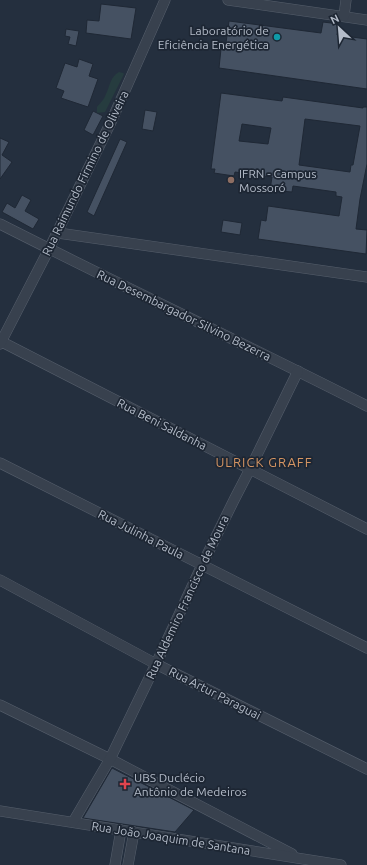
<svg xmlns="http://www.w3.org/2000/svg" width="367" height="865" viewBox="0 0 367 865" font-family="Ubuntu,sans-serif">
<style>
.green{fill:#263c3f}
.building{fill:#455162;stroke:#1f2835;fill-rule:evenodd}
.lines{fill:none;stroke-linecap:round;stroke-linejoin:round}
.minor-casing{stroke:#565f6c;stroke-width:11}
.minor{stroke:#38414e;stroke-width:10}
.culture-dot{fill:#0f9aa8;stroke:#1d2633;stroke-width:1.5}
.education-dot{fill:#8d6e63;stroke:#1d2633;stroke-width:1.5}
.health-dot{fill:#e0444e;stroke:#1d2633;stroke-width:1.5}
.labels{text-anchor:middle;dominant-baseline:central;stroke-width:3.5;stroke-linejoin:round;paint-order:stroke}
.poi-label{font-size:12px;fill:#b4bcc9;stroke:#1d2633;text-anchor:start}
.street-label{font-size:12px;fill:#b4bcc9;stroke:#1d2633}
.neighbourhood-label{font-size:13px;letter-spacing:1px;fill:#d59563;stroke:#1d2633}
</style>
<rect width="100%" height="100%" fill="#242f3e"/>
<path class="green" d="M119,72l4,1 1,1 -19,38 -8,1v-6c3,-4 7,-7 9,-13 4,-8 4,-17 13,-22z"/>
<g class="building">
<polygon points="101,4 136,8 131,39 86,33 87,20 99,21"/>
<polygon points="229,21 321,33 323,22 339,24 337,35 367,39 367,89 219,68 221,49 225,50"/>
<polygon points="66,29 79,31 76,46 68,44 70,37 65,36"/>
<polygon points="79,59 93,64 89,76 98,79 88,107 61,98 64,91 56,88 65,63 77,67"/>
<path d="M221,93l61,8 1,-4 80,11v-1h4v57l-7,35 -4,30 11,1 -1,24 -108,-15 3,-19 5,1 2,-15 71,10 3,-19 -6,-1v-4l-43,-6 -1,6 -22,-2 2,-13 -37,-5 -1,4 -20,-3 1,-4h-4zM305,119l55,7 -7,39h-2l-1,7 -51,-7zM242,124l29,4 -3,16 -29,-3z"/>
<polygon points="145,110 157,112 153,131 142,129"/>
<polygon points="93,111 103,116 93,135 84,130"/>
<polygon points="0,138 9,142 2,155 12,162 0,179"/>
<polygon points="120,139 127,142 94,216 87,212"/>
<polygon points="22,195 31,200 25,211 39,219 33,229 2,212 7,203 15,208"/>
<polygon points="223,220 242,223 240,235 221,232"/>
<polygon points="112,768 194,810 175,832 83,818"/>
</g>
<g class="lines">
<g class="minor-casing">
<g id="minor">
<polyline points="228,0 367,20"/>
<polyline points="344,16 346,0"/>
<path d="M0,224c122,62 245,120 367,182"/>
<polyline points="58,233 367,277"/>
<polyline points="0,341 367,529"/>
<polyline points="0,344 49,249 111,122 165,0"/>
<polyline points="0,463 367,648"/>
<polyline points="0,580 156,664 367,769"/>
<polyline points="0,705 110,759 292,854"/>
<polyline points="0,811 341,865"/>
<polyline points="73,822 110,759 156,664 202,565 234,500 250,469 298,371"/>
<polyline points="115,865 121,830"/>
<polyline points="128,865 134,832"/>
</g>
</g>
<use href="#minor" class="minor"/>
</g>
<circle class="culture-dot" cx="277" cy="37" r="4"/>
<circle class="education-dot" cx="231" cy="180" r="4"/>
<path class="health-dot" d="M123 778h4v4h4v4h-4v4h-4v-4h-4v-4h4z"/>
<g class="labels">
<g class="poi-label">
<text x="269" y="30" text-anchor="end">Laboratório de<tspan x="269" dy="14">Eficiência Energética</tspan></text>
<text x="239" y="173">IFRN - Campus<tspan x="239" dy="14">Mossoró</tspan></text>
<text x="134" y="777">UBS Duclécio<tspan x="134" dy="14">Antônio de Medeiros</tspan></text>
</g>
<g class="street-label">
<text transform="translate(85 173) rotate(-64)">Rua Raimundo Firmino de Oliveira</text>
<text transform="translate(184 315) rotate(26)">Rua Desembargador Silvino Bezerra</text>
<text transform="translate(162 424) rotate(27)">Rua Beni Saldanha</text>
<text transform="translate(141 534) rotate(27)">Rua Julinha Paula</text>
<text transform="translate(187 597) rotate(-65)">Rua Aldemiro Francisco de Moura</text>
<text transform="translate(215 693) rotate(27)">Rua Artur Paraguai</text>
<text transform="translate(171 838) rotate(9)">Rua João Joaquim de Santana</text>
</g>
<g class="neighbourhood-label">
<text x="264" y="462">ULRICK GRAFF</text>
</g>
</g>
<g transform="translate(339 28) rotate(334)" stroke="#1d2633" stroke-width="3" paint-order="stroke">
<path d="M0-3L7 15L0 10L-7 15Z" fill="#b4bcc9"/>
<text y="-6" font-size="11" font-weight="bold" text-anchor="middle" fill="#b4bcc9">N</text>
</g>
</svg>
